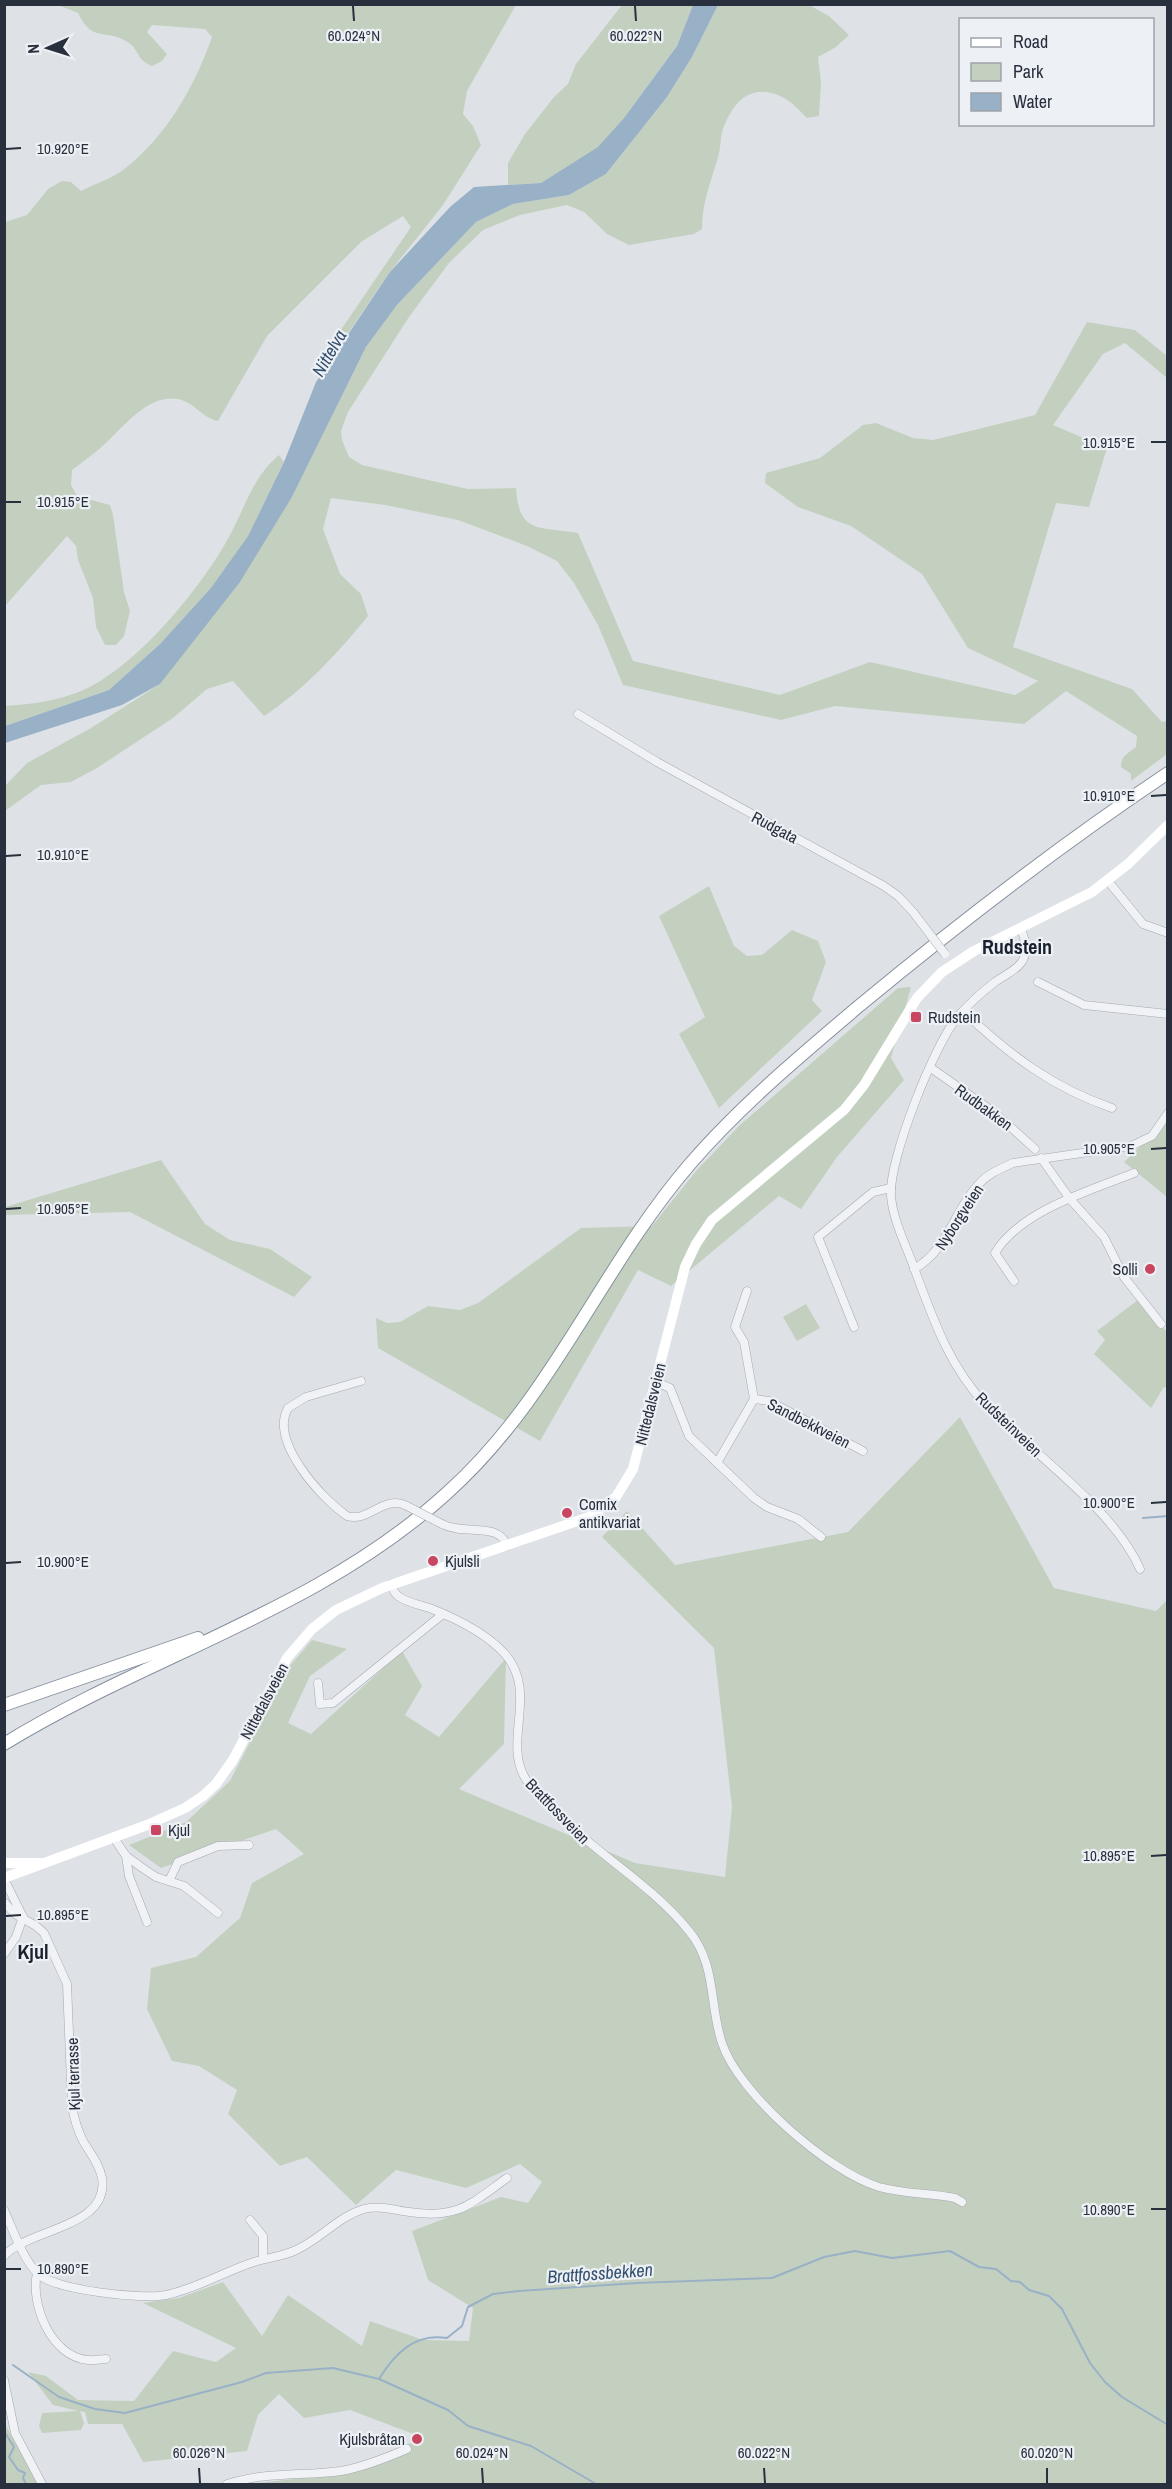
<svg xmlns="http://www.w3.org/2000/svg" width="1172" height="2489" viewBox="0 0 1172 2489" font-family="'Archivo Narrow',sans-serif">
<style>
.green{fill:#c4d0bf}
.water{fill:#99b1c6}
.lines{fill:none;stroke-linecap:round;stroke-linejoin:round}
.stream{stroke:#99b1c6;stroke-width:2}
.minor-casing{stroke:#a4a9b1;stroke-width:9}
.trunk-casing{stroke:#86909d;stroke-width:14}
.minor{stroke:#f0f2f5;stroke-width:8}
.secondary{stroke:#fff;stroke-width:10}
.trunk{stroke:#fff;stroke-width:12}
.minor-bridge-casing{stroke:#a4a9b1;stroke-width:9;stroke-linecap:butt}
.minor-bridge{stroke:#f0f2f5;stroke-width:8}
.ticks{fill:none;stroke:#28303d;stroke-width:2}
.poi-dot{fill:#c94660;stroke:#edf0f5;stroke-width:2}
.labels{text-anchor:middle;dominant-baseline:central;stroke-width:4.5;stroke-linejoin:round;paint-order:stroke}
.street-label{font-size:16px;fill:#28303d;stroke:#edf0f5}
.poi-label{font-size:16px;fill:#28303d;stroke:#edf0f5;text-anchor:start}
.water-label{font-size:18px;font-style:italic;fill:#33516f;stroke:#edf0f5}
.quarter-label{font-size:20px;font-weight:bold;fill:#1a222e;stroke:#edf0f5}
.ticks-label{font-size:15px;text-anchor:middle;fill:#28303d;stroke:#edf0f5;stroke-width:4.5;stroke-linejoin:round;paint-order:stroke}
</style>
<rect width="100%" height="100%" fill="#dee2e7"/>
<g class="green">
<path d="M58,5h458l-49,86 -4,23 10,12 8,19 -38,60 -53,67 -61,89 -10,1 92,-135 -8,-11 -42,26 -94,94 -49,85c-16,-3 -24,-19 -40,-22 -32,-6 -58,33 -80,51 -8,7 -17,13 -26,20l-1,15 6,11 33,9 3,10 11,77 6,19 -6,25 -8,9h-11l-9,-18 -3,-29 -15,-38 -2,-14 -9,-10 -62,70v-384l22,-7 21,-26 14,-8 9,1 10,9c13,-7 30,-12 42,-21 43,-33 71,-82 89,-133l-7,-8 -53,-4 -5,7 20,22 -5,7 -10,5c-16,-6 -12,-15 -23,-23 -22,-16 -36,2 -51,-30z"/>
<polygon points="622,5 693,5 677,46 624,118 598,148 541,183 508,185 508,163 525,134 554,97 568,84 576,64"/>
<path d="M718,5h91l20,11 20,19 -13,12 -18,10 3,25 -2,34 -12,2c-7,-7 -16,-17 -25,-21 -31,-15 -49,5 -59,32 -3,9 -2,19 -5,28 -7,25 -16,45 -16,72l-8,5 -65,11 -22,-11 -23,-22 -17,-7 -47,10 -37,15 -34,33 -40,54 -61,95 -7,19 1,9 7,17 13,8 106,24 48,-1c3,47 23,38 62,45l55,128 147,34 90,-33 145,33 23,-14 -70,-33 -46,-74 -71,-48 -53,-19 -33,-24 1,-10 54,-15 43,-33 13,-2 37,15 20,2 102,-25 52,-93 48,8 32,26v22l-42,-35 -22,11 -50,71 54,23 -18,59 -33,-4 -43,144 119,42 30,33 5,-1v33l-36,27v-7l-10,-7c-1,-10 7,-14 15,-20l1,-11 -71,-45 -42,33 -189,-18 -54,14 -158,-35 -25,-60 -24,-42 -17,-22 -30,-15 -69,-26 -73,-15 -54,-7 -8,31 17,45 21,20 7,22c-29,36 -65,75 -104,100l-31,-35 -26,8 -34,29 -76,50 -26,14 -30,3 -36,26 -1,-24 23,-24 64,-35 69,-44 132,-187 74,-150 31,-42 79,-83 37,-18 56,-9 37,-21 61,-77 25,-40z"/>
<path d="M279,455l5,7 -36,74 -36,52 -52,56 -51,46 -104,36v-20c24,-2 47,-4 71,-13 55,-20 120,-99 149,-149 18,-30 26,-66 54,-89z"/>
<polygon points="709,886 734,946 747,956 762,955 792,930 818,941 826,962 812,1000 822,1011 719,1108 679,1034 705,1017 659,916"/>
<polygon points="911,987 891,1058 904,1080 837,1157 801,1209 779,1196 671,1286 638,1270 540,1441 378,1348 376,1318 387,1323 400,1322 428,1306 460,1310 478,1303 581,1228 652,1226 697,1170 740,1125 898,988"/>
<polygon points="1167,1121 1167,1197 1124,1162"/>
<polygon points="161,1160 205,1224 230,1240 270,1249 312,1277 294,1297 130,1212 5,1215 5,1207"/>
<polygon points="1138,1300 1167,1332 1167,1388 1164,1387 1151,1408 1094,1354 1105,1340 1097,1331"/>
<polygon points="806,1304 820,1328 797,1341 783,1317"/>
<polygon points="960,1417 1054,1588 1156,1611 1167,1600 1167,2484 249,2484 327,2475 424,2438 350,2410 304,2418 279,2394 258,2415 247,2451 143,2462 122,2424 88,2424 85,2412 80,2411 84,2423 81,2430 42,2433 39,2426 42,2413 78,2411 53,2405 28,2372 46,2376 78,2400 134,2401 173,2351 216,2362 236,2348 143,2303 179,2298 223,2282 262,2336 288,2295 362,2346 370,2321 423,2340 469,2341 473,2308 428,2280 412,2231 501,2197 528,2203 542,2182 520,2164 466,2188 396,2170 356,2205 307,2157 280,2166 228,2114 237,2090 199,2066 172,2061 147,2009 151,1968 196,1957 240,1918 252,1883 304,1854 276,1829 161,1868 129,1845 186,1822 230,1781 288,1668 312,1640 347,1649 310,1676 288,1723 311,1734 402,1651 422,1686 405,1715 439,1737 506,1658 504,1744 459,1789 635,1863 725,1877 732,1807 714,1648 602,1537 627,1511 675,1565 848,1532"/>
<polygon points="5,2424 38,2484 5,2484"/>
</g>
<polygon class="water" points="693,5 718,5 692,57 667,97 606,174 569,195 513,204 476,222 397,305 366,347 292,497 240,582 160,684 122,705 5,743 5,726 109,690 160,644 211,588 248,536 284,462 316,382 390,272 450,207 474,187 541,183 598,147 624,118 677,46"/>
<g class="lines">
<g class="stream">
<polyline points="1143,1518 1168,1516"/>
<path d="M13,2365l46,32 36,12 30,4 117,-31 24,-9 67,-5 46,11c16,-26 36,-46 68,-41l15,-12 6,-19 25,-13 26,-3 118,-8 135,-5 52,-21 31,-6 37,7 58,-7 29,16 17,2 15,12 9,1 9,8 20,6 13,13 28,54 15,19 17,15 46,28"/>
<polyline points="379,2379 448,2410 468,2426 531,2446 596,2484"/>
<polyline points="4,2431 14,2447 9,2457 18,2470 25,2473 23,2478 26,2484"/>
</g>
<g class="minor-casing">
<g id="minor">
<polyline points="578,714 657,762 884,886 898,896 913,912"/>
<polyline points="1108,881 1143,924 1168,933"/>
<path d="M1021,928c4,12 8,24 0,35 -6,8 -18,13 -26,19 -13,10 -25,21 -36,33 -24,27 -71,146 -68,181 2,24 14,47 22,69 19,51 35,100 73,140 46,48 128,104 154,164"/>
<polyline points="1038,982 1084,1005 1168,1014"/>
<path d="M963,1011c45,43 90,77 149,97"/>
<polyline points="931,1068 995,1113 1035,1149"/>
<polyline points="1041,1158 1070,1199 1104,1237 1124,1277 1161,1324"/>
<path d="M914,1269c34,-19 39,-57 64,-84 9,-11 22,-16 35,-22l118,-17 21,-10 16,-23"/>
<path d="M1014,1281l-19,-28c25,-42 96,-63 139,-80"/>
<polyline points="854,1327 818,1237 873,1192 891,1188"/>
<path d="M361,1381l-55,16 -18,11c-19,33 33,90 59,108 22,7 37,-22 60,-10"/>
<polyline points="656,1382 670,1388 689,1436 754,1498 767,1507 798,1519 821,1537"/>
<polyline points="754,1399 769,1401 863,1451"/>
<polyline points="717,1463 754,1399 744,1342 735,1327 747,1291"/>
<path d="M442,1524c23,12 57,-3 65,22"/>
<path d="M391,1584c2,5 3,9 7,12 9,7 23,9 34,13 25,10 54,24 73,45 33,38 -1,85 19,122 6,12 17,21 26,31 43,45 99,75 139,124 28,34 20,74 33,112 16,50 107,129 157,144 25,7 51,6 76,11l7,4"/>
<polyline points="318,1683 320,1704 333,1703 443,1614"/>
<polyline points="114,1838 126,1856 144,1869 156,1877 184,1886 218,1913"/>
<polyline points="126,1856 129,1876 147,1922"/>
<polyline points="4,1879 23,1917"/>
<polyline points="169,1881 178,1862 218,1846 249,1845"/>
<path d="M4,1902l11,12 21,12 8,7 23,51 5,122c2,12 5,23 11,35 7,12 16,22 19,37 8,50 -73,50 -98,78"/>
<polyline points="4,1954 16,1937 23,1917"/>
<path d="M4,2210c9,19 18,48 34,64 17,16 105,26 128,21 29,-6 56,-22 85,-32 14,-5 29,-6 43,-12 26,-11 43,-34 70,-42 15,-4 30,1 45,3 49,7 60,-7 98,-34"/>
<polyline points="250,2220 263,2236 263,2259"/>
<path d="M37,2273c-7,31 14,84 51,87 6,1 13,-1 18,-1"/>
<polyline points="4,2380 15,2433 42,2484"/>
<path d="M227,2484c36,-12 77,-8 114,-13 23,-4 45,-13 66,-22"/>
</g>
</g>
<g class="trunk-casing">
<g id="trunk">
<polyline points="4,1705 198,1638"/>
<path d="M4,1744c145,-89 315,-134 443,-251 106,-95 152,-223 243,-329 50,-58 110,-108 169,-158 99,-82 201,-161 309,-233"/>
</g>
</g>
<use href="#minor" class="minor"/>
<g class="secondary">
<polyline points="4,1863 44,1863"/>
<polyline points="4,1878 147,1825 185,1808 203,1796 216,1784 233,1760 287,1658 312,1629 336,1610 382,1588 589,1517 616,1497 633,1469 685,1267 696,1244 712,1220 844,1110 864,1085 917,998 942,972 974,951 1092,892 1128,864 1168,825"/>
</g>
<use href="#trunk" class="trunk"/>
<g class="minor-bridge-casing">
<g id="minor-bridge">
<polyline points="913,912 945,954"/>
<polyline points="407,1506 442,1524"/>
</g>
</g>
<use href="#minor-bridge" class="minor-bridge"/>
</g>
<path class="ticks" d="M353,6l1,15M635,6l1,15M6,149l15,-1M1151,442h15M6,502h15M1151,796l15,-1M6,856l15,-1M1151,1149l15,-1M6,1209l15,-1M1151,1503l15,-1M6,1563l15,-1M1151,1856l15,-1M6,1916l15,-1M1151,2209h15M6,2269h15M199,2468l1,15M482,2468l1,15M764,2468l1,15M1047,2468v15"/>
<g class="poi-dot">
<rect x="910" y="1011" width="12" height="12" rx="3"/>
<circle cx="1150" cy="1269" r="6"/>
<circle cx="567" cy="1513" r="6"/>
<circle cx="433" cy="1561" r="6"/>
<rect x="150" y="1824" width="12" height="12" rx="3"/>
<circle cx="417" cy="2439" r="6"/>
</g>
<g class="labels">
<g class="street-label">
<text transform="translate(775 827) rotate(28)">Rudgata</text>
<text transform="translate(984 1107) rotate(36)">Rudbakken</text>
<text transform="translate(959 1217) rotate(-57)">Nyborgveien</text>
<text transform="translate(650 1404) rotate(-76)">Nittedalsveien</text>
<text transform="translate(809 1423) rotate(27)">Sandbekkveien</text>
<text transform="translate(1009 1424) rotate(44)">Rudsteinveien</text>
<text transform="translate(264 1701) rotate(-62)">Nittedalsveien</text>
<text transform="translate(558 1811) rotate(46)">Brattfossveien</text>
<text transform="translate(73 2074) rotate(-92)">Kjul terrasse</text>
</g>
<g class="poi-label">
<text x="928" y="1017">Rudstein</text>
<text x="1138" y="1269" text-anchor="end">Solli</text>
<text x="579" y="1504">Comix<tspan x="579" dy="18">antikvariat</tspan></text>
<text x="445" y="1561">Kjulsli</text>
<text x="168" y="1830">Kjul</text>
<text x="405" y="2439" text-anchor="end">Kjulsbråtan</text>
</g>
<g class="water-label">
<text transform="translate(329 353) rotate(-60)">Nittelva</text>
<text transform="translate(600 2273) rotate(-4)">Brattfossbekken</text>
</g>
<g class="quarter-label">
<text x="1017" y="946">Rudstein</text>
<text x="33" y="1951">Kjul</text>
</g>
</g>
<g class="ticks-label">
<text x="354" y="41">60.024°N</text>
<text x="636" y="41">60.022°N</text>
<text x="63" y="154">10.920°E</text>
<text x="1109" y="448">10.915°E</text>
<text x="63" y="507">10.915°E</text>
<text x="1109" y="801">10.910°E</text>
<text x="63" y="860">10.910°E</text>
<text x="1109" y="1154">10.905°E</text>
<text x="63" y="1214">10.905°E</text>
<text x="1109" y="1508">10.900°E</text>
<text x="63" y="1567">10.900°E</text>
<text x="1109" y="1861">10.895°E</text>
<text x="63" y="1920">10.895°E</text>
<text x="1109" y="2215">10.890°E</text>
<text x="63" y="2274">10.890°E</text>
<text x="199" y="2458">60.026°N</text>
<text x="482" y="2458">60.024°N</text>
<text x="764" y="2458">60.022°N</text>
<text x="1047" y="2458">60.020°N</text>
</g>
<rect width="1172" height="2489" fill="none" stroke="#28303d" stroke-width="12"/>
<rect x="959" y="18" width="195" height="108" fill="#edf0f5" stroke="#9ea3ab" stroke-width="1.5"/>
<rect x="971" y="38" width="30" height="9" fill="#ffffff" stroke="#9ea3ab" stroke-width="1.5"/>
<text x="1013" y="48" font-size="18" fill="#28303d">Road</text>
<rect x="971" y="63" width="30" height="18" fill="#c4d0bf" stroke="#9ea3ab" stroke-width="1.5"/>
<text x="1013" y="78" font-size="18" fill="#28303d">Park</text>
<rect x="971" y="93" width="30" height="18" fill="#99b1c6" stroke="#9ea3ab" stroke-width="1.5"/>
<text x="1013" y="108" font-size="18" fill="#28303d">Water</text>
<g transform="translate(48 48) rotate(267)" stroke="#edf0f5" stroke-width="4.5" paint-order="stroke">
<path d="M0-4.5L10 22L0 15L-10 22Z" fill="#28303d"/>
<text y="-9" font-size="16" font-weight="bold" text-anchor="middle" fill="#28303d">N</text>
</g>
</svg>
